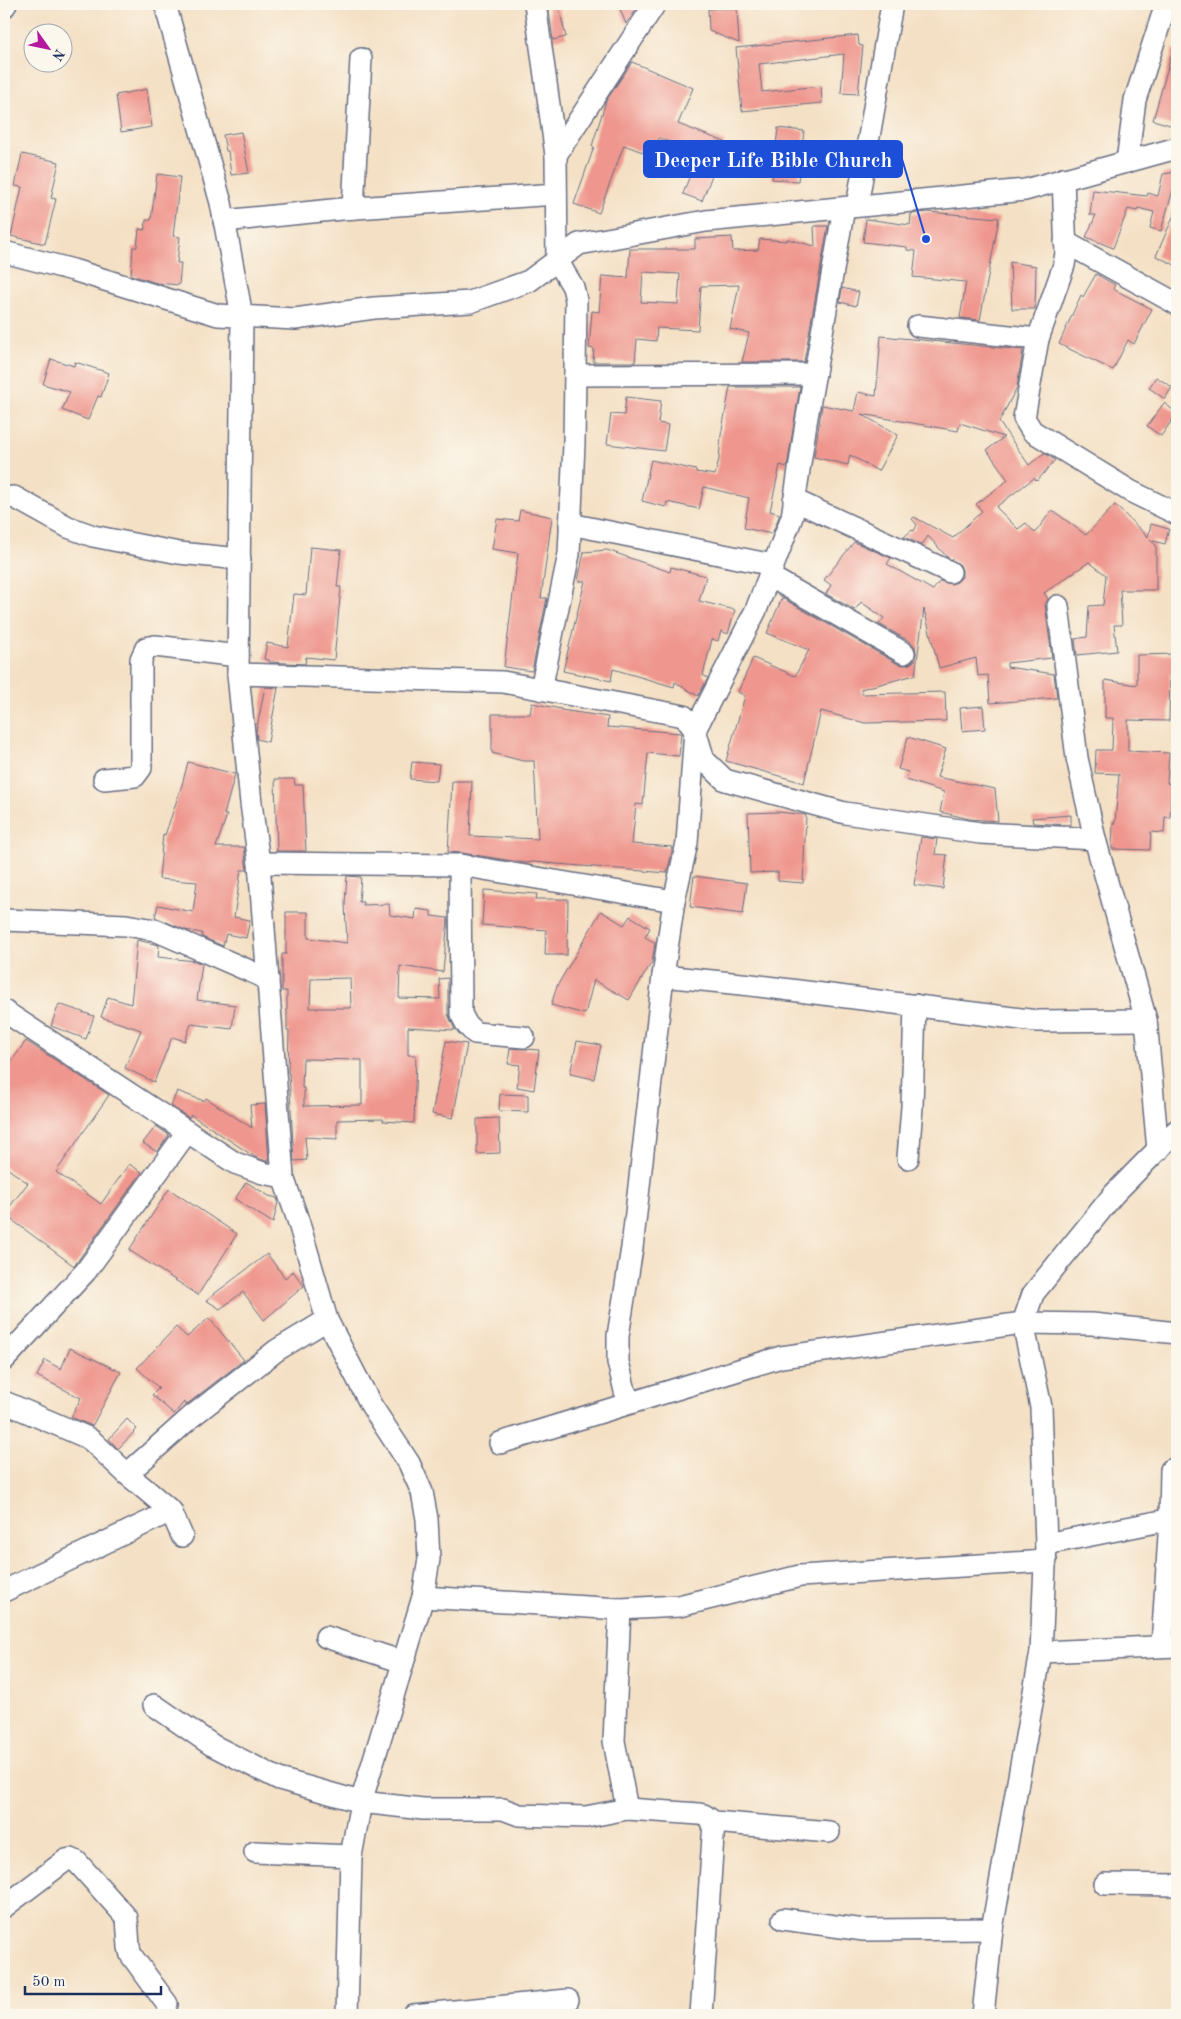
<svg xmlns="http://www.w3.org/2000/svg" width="1181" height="2019" viewBox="0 0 1181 2019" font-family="'Old Standard TT',serif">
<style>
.building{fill:#ef978e;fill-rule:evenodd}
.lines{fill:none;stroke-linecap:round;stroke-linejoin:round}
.minor-casing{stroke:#676d82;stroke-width:24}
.minor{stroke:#fff;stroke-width:21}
.leader{fill:none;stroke:#1d4ed8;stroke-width:2}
.callout-dot{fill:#1d4ed8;stroke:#fbf7ec;stroke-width:2}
.callout{fill:#1d4ed8;stroke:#1d4ed8;stroke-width:2}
.callout-label{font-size:21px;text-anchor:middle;font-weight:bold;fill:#fff}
</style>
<rect width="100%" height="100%" fill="#fbf7ec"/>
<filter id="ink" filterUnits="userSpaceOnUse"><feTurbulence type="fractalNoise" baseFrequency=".02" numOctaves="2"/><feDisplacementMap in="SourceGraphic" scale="10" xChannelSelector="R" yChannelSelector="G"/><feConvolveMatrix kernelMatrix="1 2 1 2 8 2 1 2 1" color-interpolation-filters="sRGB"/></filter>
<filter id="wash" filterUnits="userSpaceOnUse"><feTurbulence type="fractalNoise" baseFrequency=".0096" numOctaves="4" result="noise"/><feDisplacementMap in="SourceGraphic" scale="20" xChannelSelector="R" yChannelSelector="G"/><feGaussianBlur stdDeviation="1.12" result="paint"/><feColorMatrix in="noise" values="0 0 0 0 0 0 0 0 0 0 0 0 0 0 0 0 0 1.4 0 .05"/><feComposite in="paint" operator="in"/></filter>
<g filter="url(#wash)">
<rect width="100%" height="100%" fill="#f4e0c4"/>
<g id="blocks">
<g class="building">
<polygon points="548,4 558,4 566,37 553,40"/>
<polygon points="618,4 630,4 636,10 626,24"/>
<polygon points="737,8 739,43 709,31 708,9"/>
<polygon points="858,35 859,45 863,46 858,94 841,93 844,54 759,64 762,92 821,86 822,103 742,111 736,48"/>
<polygon points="1173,49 1177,50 1177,127 1153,120"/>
<polygon points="632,62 693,88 678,124 725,142 702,201 683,194 698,153 659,138 653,156 624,145 599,213 574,204 594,147 592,146 606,101"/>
<polygon points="147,89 152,127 121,132 116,95"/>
<polygon points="778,128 804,131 798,181 772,179"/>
<polygon points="241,132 249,173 231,175 228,151 226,151 223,135"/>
<polygon points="22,154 59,162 51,198 56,199 45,244 11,236 22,187 15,186"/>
<polygon points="1177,172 1177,191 1173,190 1161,231 1150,228 1154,212 1138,208 1137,211 1128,209 1113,248 1086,237 1096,215 1090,215 1093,190 1147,196 1148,193 1158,196 1163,174"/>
<polygon points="157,174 180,177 173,236 180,237 177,263 181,263 179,285 157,283 131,275 133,247 137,247 139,229 145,230 146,220 151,220"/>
<polygon points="1177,208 1177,266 1156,256"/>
<polygon points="928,212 999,218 980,320 960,318 966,282 913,277 916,251 907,250 907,247 863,242 866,219 910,225 911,214"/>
<path d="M814,226h14l-24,136h-62l7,-29 -19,-4 9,-44 -38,1 -3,44 -41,-2 -1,13 -19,-2 -2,23h-42l1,-13 -5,-1 3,-37 7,1 3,-36 26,2 2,-29h65v-10l37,-2 1,14 25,-1 2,-11 27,2v-2l28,7zM643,272l37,2 -2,30 -37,-2z"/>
<polygon points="1010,262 1036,266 1035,309 1012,309"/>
<polygon points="1096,274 1115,285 1113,289 1152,309 1134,344 1128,340 1113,370 1059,344 1081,295 1083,297"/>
<polygon points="842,288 859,292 856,306 840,302"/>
<polygon points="881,336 1023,350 1017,387 999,422 1029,465 1044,453 1055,460 1037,481 1034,478 996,507 1018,529 1026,523 1035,533 1052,510 1086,535 1115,505 1148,537 1151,524 1169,529 1165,544 1150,540 1156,545 1156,590 1120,590 1122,625 1114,625 1117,651 1077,655 1075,639 1087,637 1089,606 1103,605 1106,575 1089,562 1044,593 1048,599 1045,604 1052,658 1007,663 1007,667 1054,674 1057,698 990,703 988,675 978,676 976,658 939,668 924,609 915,675 861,689 862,694 945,692 946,721 865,723 821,711 804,783 726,761 745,696 738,692 753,658 795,676 809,650 767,633 782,598 898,664 904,665 910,664 915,660 916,653 915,647 911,642 879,624 884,618 861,602 855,610 826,594 831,585 824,580 854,542 891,558 887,564 933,590 940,581 951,584 957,582 962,577 962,570 960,565 947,557 928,536 922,545 904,537 912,530 914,531 917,525 912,519 914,517 953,538 982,511 976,504 1008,480 987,450 1004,437 960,423 958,431 861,414 898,435 878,471 850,455 848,465 814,457 822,405 854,411 858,392 876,396"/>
<polygon points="51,359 74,366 75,362 109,373 101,397 98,396 88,420 62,410 70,392 43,384"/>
<polygon points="1156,377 1172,387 1165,399 1149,388"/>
<polygon points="730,387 800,387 787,467 780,465 770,511 780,514 772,534 744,528 749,498 704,487 699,509 667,502 666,507 642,501 651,460 696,470 696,472 715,475 719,459 721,435"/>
<polygon points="626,397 661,401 658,423 668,425 664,451 607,444 611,414 624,415"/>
<polygon points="1164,403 1177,413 1161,436 1147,426"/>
<polygon points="520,510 552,517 541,598 547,598 532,671 504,667 518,553 492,549 497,519 518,521"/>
<polygon points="310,547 341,550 337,587 341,587 334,660 306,657 305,664 269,662 269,660 264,659 267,643 288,647 294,594 306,595"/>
<polygon points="607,550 670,572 671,567 706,576 699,601 735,610 728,634 721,631 718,641 712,639 703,675 708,678 698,696 675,682 674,687 613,669 611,681 563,671 585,581 578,581 584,552"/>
<polygon points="1177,654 1177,673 1170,673 1169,721 1128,720 1128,751 1169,753 1167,783 1172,784 1170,818 1165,817 1164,833 1151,832 1150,850 1112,849 1113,823 1115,823 1119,774 1095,773 1096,750 1112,750 1113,718 1105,718 1105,680 1137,685 1137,655"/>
<polygon points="265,687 278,688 268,742 257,739 256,732"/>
<polygon points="532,703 561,709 561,710 608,717 607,727 681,733 679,756 648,753 643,805 636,804 632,844 673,847 667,873 533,862 526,863 462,853 448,852 452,781 472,781 470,836 538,839 534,761 523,761 492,753 492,714 530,714"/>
<polygon points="983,706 985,729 962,731 960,708"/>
<polygon points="908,737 946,749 937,777 995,789 998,821 970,819 940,812 944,792 906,780 908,772 898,769"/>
<polygon points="188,762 235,774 224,815 227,815 216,847 244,847 247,870 241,870 234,917 250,920 246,938 226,934 223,946 202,937 202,933 185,930 155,917 158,905 193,912 197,882 159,879 163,834 165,835 182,785"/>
<polygon points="412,762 439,764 437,781 410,779"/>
<polygon points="275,779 294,779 295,785 303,785 306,851 277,851"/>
<polygon points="778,812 806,815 803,883 778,881 778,872 750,873 748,813"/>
<polygon points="1071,815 1071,825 1033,823 1032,818"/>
<polygon points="921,837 937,839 935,854 947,855 943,889 914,885"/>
<path d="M347,876l14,1 -2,25h4v3l26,-1 1,11 25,4 1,-10 15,2v5l17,2 -5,54 -43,-6 -1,32 41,1 -1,-20 9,-1v36l7,16 -47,-3v28h8l-2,68 -31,-2v-2l-46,1v19l-32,-2 2,23 -13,1 -5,-88h-1l1,-42h-2v-40h-5v-37h4v-42h22v26l39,5 -2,-40zM350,978l1,30h-41l1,-29zM303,1059l59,1v45l-58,1v-18h-2z"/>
<polygon points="694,876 747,883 743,914 690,907"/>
<polygon points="484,890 537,894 536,899 568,899 567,955 545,955 546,930 482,925"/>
<polygon points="601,911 624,925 630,916 650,928 645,937 655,943 652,962 629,1000 594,980 585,1014 551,1005 557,986"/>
<polygon points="137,940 159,945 158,957 195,961 202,964 197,1000 235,1005 232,1029 191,1024 185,1041 172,1037 154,1082 125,1068 141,1030 101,1017 108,997 131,1004"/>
<polygon points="59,1004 94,1016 86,1039 51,1026"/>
<polygon points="26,1041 109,1095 56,1172 101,1204 129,1164 142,1172 74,1266 4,1214 28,1183 4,1166 4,1071"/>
<polygon points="446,1041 467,1044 453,1118 432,1114"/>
<polygon points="577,1041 601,1045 594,1079 570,1074"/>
<polygon points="510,1048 539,1050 534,1090 517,1087 520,1065 508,1064"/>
<polygon points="177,1091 204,1101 206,1098 252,1128 250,1105 265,1104 269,1162 255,1157 191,1115 189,1118 171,1106"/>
<polygon points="500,1094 528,1095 528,1112 499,1111"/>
<polygon points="499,1118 500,1153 477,1154 477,1119"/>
<polygon points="156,1126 169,1135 157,1152 143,1143"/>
<polygon points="246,1182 269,1196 277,1198 278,1202 273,1223 235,1199"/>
<polygon points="169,1189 237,1234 198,1295 129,1250"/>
<polygon points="267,1254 285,1278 293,1271 304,1286 264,1320 243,1292 220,1309 206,1300"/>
<polygon points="209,1318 244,1360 186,1405 184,1402 174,1414 152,1395 159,1388 137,1368 176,1327 187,1337"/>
<polygon points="70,1348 121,1372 92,1426 71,1417 81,1398 37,1376 45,1360 61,1369"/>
<polygon points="127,1419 137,1429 118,1449 109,1439"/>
</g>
</g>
</g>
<g filter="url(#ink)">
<use href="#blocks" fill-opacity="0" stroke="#676d82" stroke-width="1"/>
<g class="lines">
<g class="minor-casing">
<g id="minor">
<polyline points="165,4 221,203 242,316 238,674 251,803 259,863 283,1177 298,1220 327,1320 371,1405 409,1463 422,1492 427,1519 429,1559 423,1597 361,1802 351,1856 347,2015"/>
<polyline points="535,4 556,155 557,260 573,287 576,300 574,444 569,554 541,689"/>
<polyline points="4,7 6,4"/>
<polyline points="556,155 655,4"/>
<polyline points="1127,162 1135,100 1166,4"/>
<polyline points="1063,179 1066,253 1064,265 1038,339 1024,418 1032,431 1130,491 1177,514"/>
<polyline points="857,206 892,4"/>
<polyline points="353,208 361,59"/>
<polyline points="224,221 342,209 556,194"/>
<polyline points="1065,242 1177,304"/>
<polyline points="4,252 73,270 218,315 295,319 374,308 470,302 529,281 579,244 706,221 1025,190 1177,148"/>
<polyline points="918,326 1038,339"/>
<polyline points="575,375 815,374"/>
<polyline points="4,498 14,497 68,527 93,536 179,553 240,559"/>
<polyline points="794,500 950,572"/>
<polyline points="570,524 773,565"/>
<polyline points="769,576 904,653"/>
<polyline points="1058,606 1077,758 1095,839 1146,1020 1158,1150"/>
<polyline points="238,674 503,682 684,716 695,730 704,760 725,780 845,813 980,833 1095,839"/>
<polyline points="104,779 135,776 141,768 141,659 146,648 155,646 238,656"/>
<polyline points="259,863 460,865 674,901"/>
<polyline points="460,865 461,1014 467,1025 475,1033 524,1037"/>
<polyline points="4,920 126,925 155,930 268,979"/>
<polyline points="663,976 751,985 1037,1021 1146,1020"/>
<polyline points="4,1011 235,1163 263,1173 283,1177"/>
<polyline points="908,1158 912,1107 915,1005"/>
<polyline points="4,1360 86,1271 187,1132"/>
<polyline points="4,1402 86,1437 92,1441 127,1474 171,1511 182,1536"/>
<polyline points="630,1402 625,1391 618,1362 618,1336 632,1248 663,976 674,901 687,843 695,730 756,610 792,517 806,423 844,208"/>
<polyline points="500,1443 781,1357 1023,1323 1092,1324 1177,1333"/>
<polyline points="127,1474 191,1417 277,1350 327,1320"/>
<polyline points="1046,1544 1177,1518"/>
<polyline points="4,1591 171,1511"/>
<polyline points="423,1597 620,1609 679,1606 800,1576 1046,1561"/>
<polyline points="620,1609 614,1741 627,1809"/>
<polyline points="326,1637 403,1662"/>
<polyline points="1162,1646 1170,1519 1171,1470"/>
<polyline points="1041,1652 1177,1646"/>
<polyline points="154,1705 212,1745 279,1779 361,1802 423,1809 503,1809 519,1815 586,1817 627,1809 699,1814 704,1815 714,1822 829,1832"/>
<polyline points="255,1852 351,1856"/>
<polyline points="1105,1884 1177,1885"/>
<polyline points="4,1907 66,1860 71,1859 77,1862 127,1918 129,1947 131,1955 167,2004"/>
<polyline points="783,1919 864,1930 992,1929"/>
<polyline points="413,2015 568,2000"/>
<polyline points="701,2015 714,1822"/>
<polyline points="983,2015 992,1929 1041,1652 1046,1544 1041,1407 1023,1323 1033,1294 1114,1194 1177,1130"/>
</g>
</g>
<use href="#minor" class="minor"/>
</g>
</g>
<path class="leader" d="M926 239L902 159"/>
<circle class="callout-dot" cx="926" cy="239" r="5"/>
<rect class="callout" x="644" y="141" width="258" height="36" rx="5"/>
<g class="callout-label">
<text x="773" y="167">Deeper Life Bible Church</text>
</g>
<rect width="1181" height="2019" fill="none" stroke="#fbf7ec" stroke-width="20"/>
<g transform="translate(48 48) rotate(123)"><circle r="24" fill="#fbf7ec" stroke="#a1a7b3"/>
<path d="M0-4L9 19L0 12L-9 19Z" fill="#b5179e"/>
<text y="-8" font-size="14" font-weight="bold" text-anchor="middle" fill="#1b2f5e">N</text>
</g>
<path d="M25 1986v8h136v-8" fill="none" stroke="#1b2f5e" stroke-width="2.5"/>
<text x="32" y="1986" font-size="15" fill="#1b2f5e" stroke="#fbf7ec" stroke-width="4" paint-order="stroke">50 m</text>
</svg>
